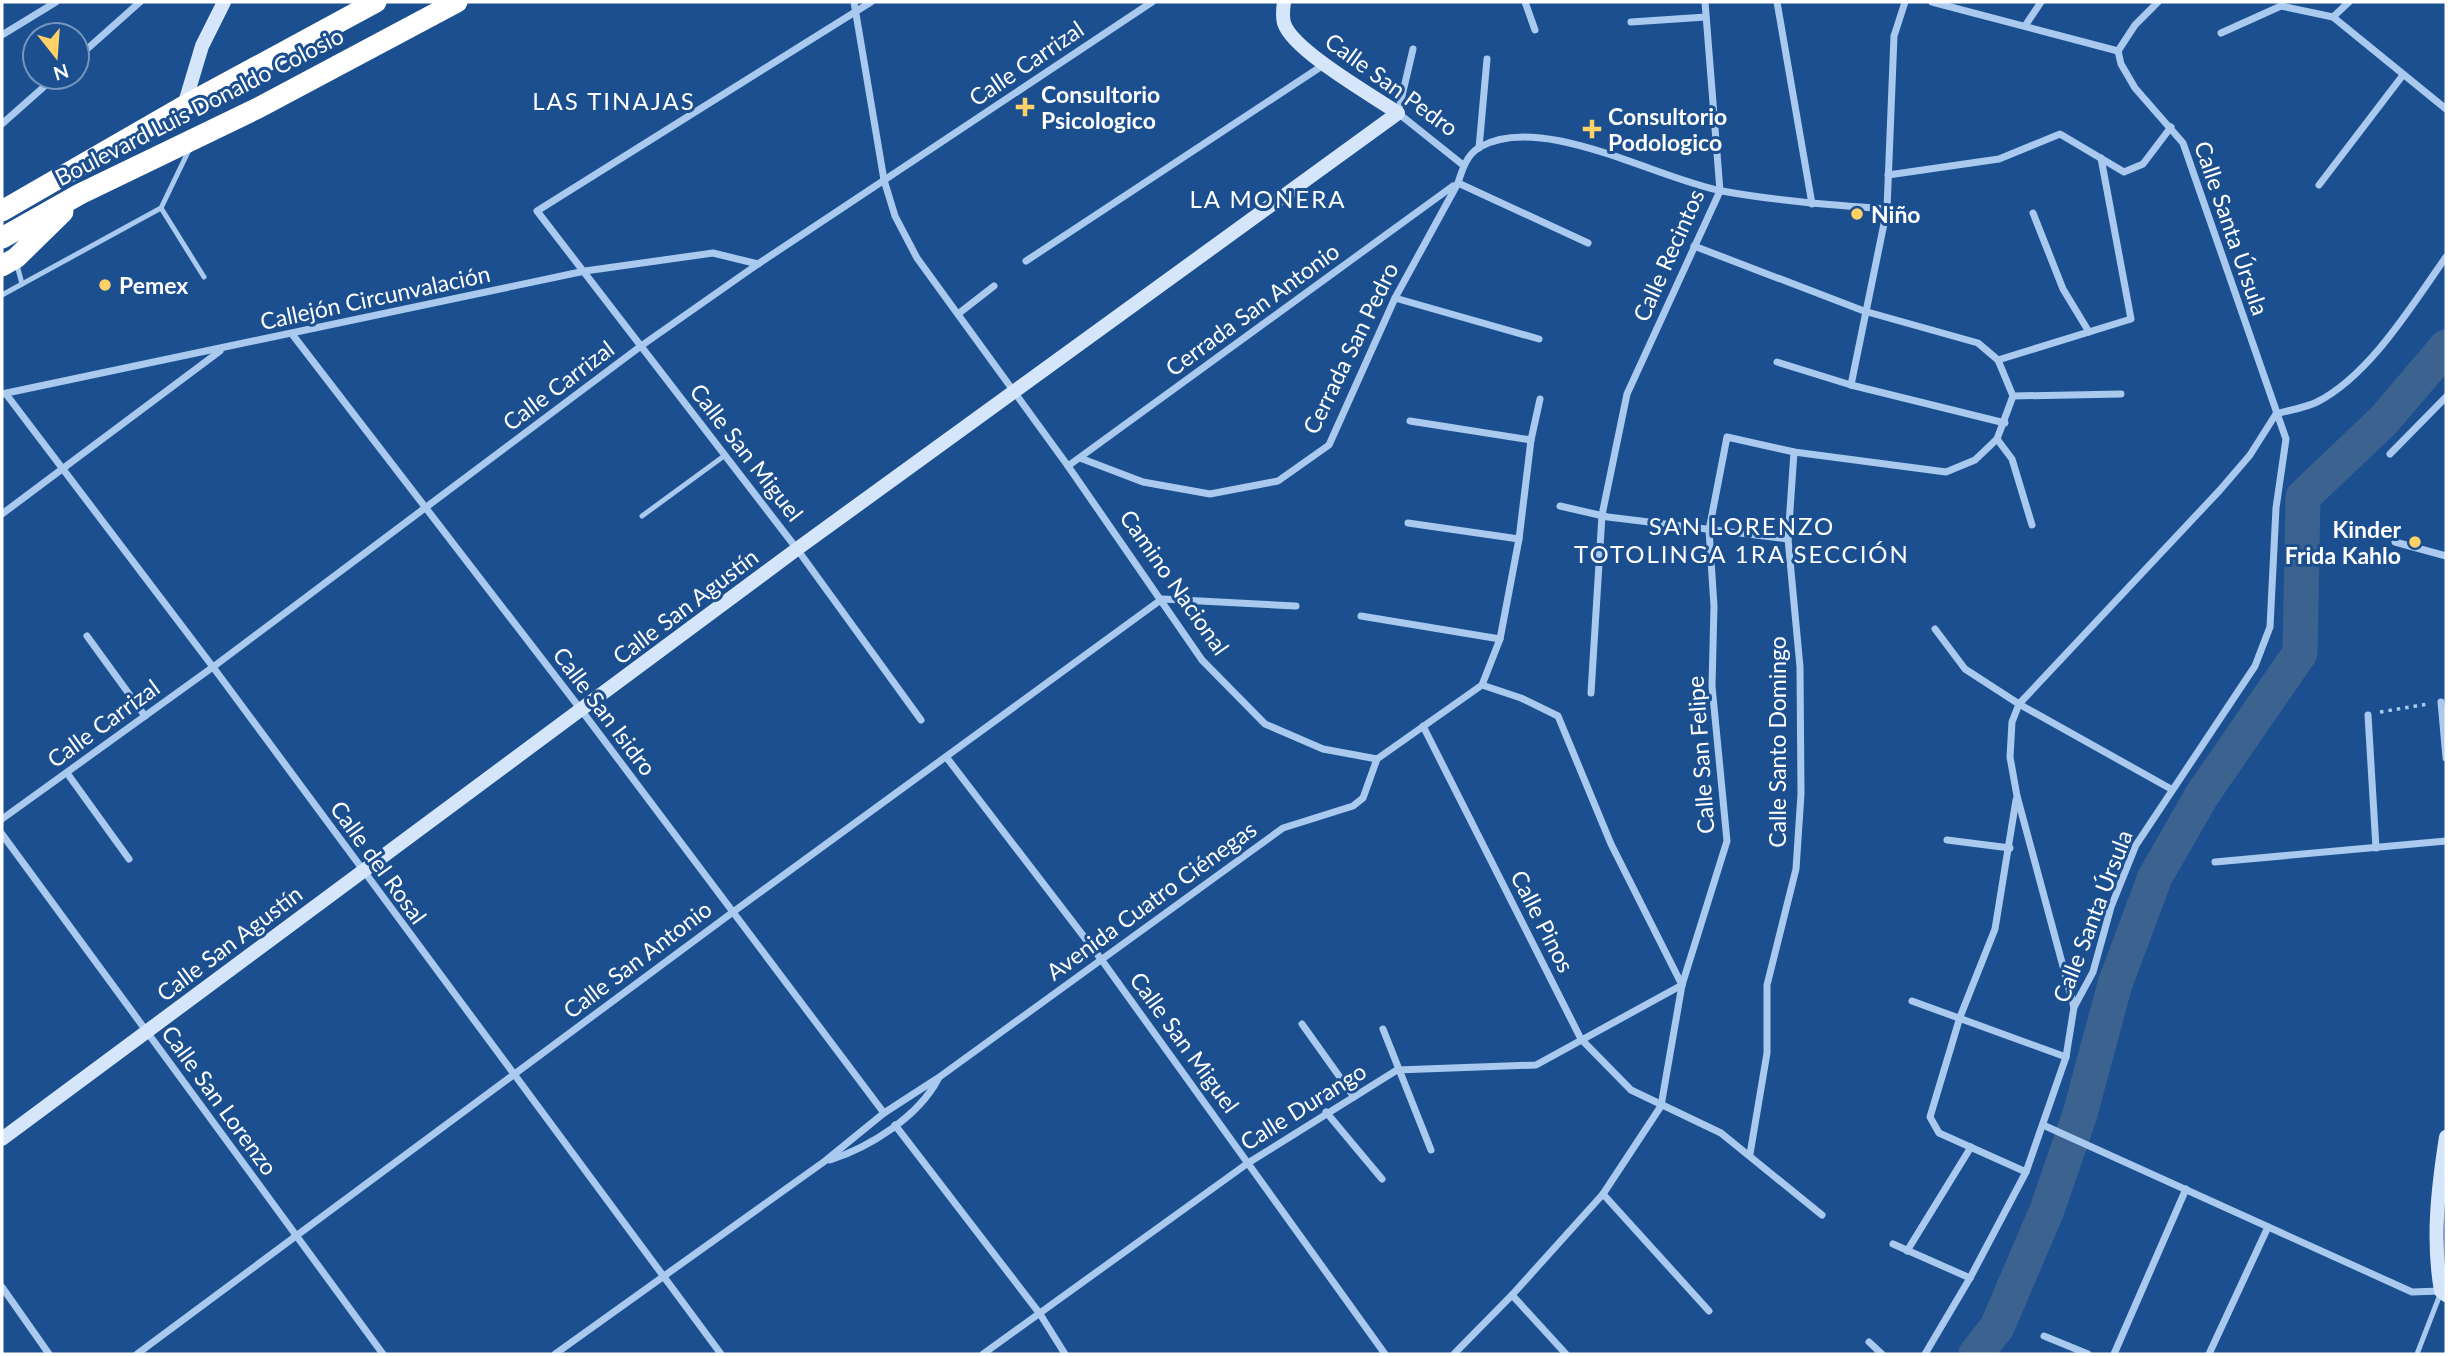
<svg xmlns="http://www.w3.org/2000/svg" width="2448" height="1356" viewBox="0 0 2448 1356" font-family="Lato,sans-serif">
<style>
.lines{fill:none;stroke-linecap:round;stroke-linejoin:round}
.river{stroke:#3c6290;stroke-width:35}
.path{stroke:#a9c9ee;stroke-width:3.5;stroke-dasharray:3.5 5;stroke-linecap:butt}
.lane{stroke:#a9c9ee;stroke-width:5}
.street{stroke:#a9c9ee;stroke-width:7}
.secondary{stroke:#d6e6fa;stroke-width:14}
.highway{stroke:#fff;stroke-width:21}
.poi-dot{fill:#ffd166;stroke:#1b4f8f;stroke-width:2.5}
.labels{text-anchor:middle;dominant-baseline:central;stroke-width:6;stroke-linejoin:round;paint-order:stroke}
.street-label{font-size:23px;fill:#fff;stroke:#1b4f8f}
.poi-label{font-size:23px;font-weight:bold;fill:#fff;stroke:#1b4f8f;text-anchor:start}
.neighbourhood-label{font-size:24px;letter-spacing:2px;fill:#fff;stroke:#1b4f8f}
</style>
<rect width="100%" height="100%" fill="#1b4f8f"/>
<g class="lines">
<polyline class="river" points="1976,1354 1997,1327 2047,1210 2080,1114 2115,984 2155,877 2202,795 2300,653 2303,497 2384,420 2446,347"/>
<polyline class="path" points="2380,712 2428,704"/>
<g class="lane">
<polyline points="161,208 204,277"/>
<polyline points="17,265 22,284"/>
<polyline points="2,295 161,208 189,150"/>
<polyline points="642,516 724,456"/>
<polyline points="2417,1354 2441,1292"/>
</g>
<g class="street">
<polyline points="854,2 884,180 895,216 917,258 1068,466 1202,660 1265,724 1323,749 1377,759 1482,685 1500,639 1519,539 1531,440 1540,399"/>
<polyline points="871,2 537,211 797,549 921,720"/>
<polyline points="1525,2 1535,30"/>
<polyline points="1777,2 1812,204"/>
<polyline points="1932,2 2118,51"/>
<polyline points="2333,17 2349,2"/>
<polyline points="1631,22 1706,17"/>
<polyline points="2025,26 2041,2"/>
<polyline points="2221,33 2281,6 2333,17 2446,109"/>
<polyline points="2,35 56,2"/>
<polyline points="1413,49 1398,113 1463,165"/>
<polyline points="77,58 140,2"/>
<polyline points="2,124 55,77"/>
<polyline points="1479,148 1487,59"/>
<polyline points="1888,175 1999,159 2060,134 2124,172 2143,164 2171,127"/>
<polyline points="1458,183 1588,243"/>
<polyline points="2319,185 2403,75"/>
<polyline points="2033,213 2063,289 2089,332"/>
<polyline points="1026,261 1325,64"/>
<polyline points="1395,298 1539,339"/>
<polyline points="958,314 994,286"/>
<polyline points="292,334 582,711 884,1113"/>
<polyline points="1998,360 2131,319 2101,158"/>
<polyline points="1777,362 1851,385 2005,423"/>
<polyline points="1851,385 1887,209 1894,36 1905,2"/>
<polyline points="2,394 585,271 713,253 758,264"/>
<polyline points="6,394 213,667 721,1354"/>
<polyline points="2013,396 2121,394"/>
<path d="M2276,414c13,-4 29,-6 41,-12 53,-27 95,-97 129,-145"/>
<polyline points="1410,421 1531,440"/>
<polyline points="1997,439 2012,459 2032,525"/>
<polyline points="2390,454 2446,397"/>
<path d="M1080,458l63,24 67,12 68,-13 51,-36 66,-147 63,-115c4,-13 9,-29 22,-36 62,-35 177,32 242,44 55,10 110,14 165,18"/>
<polyline points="1068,466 1453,186"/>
<polyline points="1560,506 1608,517 1788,539"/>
<polyline points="2,514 220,351"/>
<polyline points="1408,523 1519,539"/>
<polyline points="2395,542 2446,556"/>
<polyline points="1361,616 1500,639"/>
<polyline points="1935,629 1965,669 2019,704 2171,789"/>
<polyline points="87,636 145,716"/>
<polyline points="1482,685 1521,698 1558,716 1611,844 1682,985"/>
<polyline points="1591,693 1602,515 1627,394 1720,191 1705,2"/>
<polyline points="2441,702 2446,758"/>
<polyline points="2368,715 2376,848"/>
<polyline points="1423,726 1581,1039 1631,1090 1721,1133 1822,1215"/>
<polyline points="947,758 1101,959 1385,1354"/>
<polyline points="67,773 129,859"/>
<polyline points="2016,800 1995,929 1960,1017 1930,1117 1939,1133 2026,1172"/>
<polyline points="2,819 213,667 641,346 758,264 1152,2"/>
<polyline points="2,834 383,1354"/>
<polyline points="1947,840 2010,848"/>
<polyline points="2215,862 2446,841"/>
<polyline points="1912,1001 2066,1057"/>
<polyline points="2074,1007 2017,796 2010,757 2012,722 2019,704 2220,490 2250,455 2276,414"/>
<polyline points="1302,1024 1354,1097"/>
<polyline points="1383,1029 1431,1150"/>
<polyline points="1326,1112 1382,1179"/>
<polyline points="895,1125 1040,1314 1065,1354"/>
<polyline points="2043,1125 2412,1292 2440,1291"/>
<polyline points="1750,1154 1767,1053 1767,985 1796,869 1801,794 1800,667 1788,539 1794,452"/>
<path d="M830,1160c40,-13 88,-43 108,-81"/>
<polyline points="1603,1194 1709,1311"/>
<polyline points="1893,1244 1970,1278"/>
<polyline points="1907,1251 1971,1147"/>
<polyline points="2,1287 49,1354"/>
<polyline points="1512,1295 1566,1354"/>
<polyline points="2044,1336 2088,1354"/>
<polyline points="1869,1342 1882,1354"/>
<polyline points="137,1354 733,912 1162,599 1296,606"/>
<polyline points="555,1354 825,1161 884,1113 938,1078 1283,828 1353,806 1363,798 1377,759"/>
<polyline points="983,1354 1248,1163 1397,1070 1536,1065 1682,985"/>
<polyline points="1454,1354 1512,1295 1603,1194 1661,1106 1682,985 1727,841 1712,686 1714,606 1709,530 1727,437 1794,452 1946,472 1975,460 1997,439 2013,396 1998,360 1978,343 1864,311 1694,246"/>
<polyline points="1925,1354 1970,1278 2026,1172 2066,1057 2074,1007 2093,972 2111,907 2136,845 2255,666 2270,627 2276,508 2286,439 2183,143 2135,88 2121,64 2118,51 2135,25 2158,2"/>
<polyline points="2114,1354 2186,1189"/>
<polyline points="2209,1354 2268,1227"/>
</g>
<g class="secondary">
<polyline points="184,106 202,46 224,2"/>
<path d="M2446,1137c-8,51 -14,102 -5,154l5,4"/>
<path d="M2,1139l795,-590 601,-436c-25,-17 -106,-63 -114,-90 -2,-7 -1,-14 0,-21"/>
</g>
<g class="highway">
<polyline points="2,211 184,106 376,2"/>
<polyline points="2,238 80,194 258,108 457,2"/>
<polyline points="2,266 16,258 63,212"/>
</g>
</g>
<g class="poi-dot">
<path d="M1021.5 96.5h7v7h7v7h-7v7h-7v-7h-7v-7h7z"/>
<path d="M1588.5 118.5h7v7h7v7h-7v7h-7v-7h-7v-7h7z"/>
<circle cx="1857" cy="214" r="7"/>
<circle cx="105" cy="285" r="7"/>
<circle cx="2415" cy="542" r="7"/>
</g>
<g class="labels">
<g class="street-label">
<text transform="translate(1026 63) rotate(-34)">Calle Carrizal</text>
<text transform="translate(1392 84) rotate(36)">Calle San Pedro</text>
<text transform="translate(199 106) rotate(-27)">Boulevard Luis Donaldo Colosio</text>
<text transform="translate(2232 228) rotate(71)">Calle Santa Úrsula</text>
<text transform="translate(1668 255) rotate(-66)">Calle Recintos</text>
<text transform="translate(375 297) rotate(-12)">Callejón Circunvalación</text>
<text transform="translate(1252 309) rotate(-36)">Cerrada San Antonio</text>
<text transform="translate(1350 348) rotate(-64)">Cerrada San Pedro</text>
<text transform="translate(558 385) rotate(-37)">Calle Carrizal</text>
<text transform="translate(747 452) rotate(52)">Calle San Miguel</text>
<text transform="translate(1175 582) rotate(55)">Camino Nacional</text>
<text transform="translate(685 606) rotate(-37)">Calle San Agustín</text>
<text transform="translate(605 711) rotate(53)">Calle San Isidro</text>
<text transform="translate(103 723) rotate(-36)">Calle Carrizal</text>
<text transform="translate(1777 742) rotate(-90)">Calle Santo Domingo</text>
<text transform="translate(1700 755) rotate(-94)">Calle San Felipe</text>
<text transform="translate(379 862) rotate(54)">Calle del Rosal</text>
<text transform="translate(1151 900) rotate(-36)">Avenida Cuatro Ciénegas</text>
<text transform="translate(2092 916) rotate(-69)">Calle Santa Úrsula</text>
<text transform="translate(1543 921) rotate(63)">Calle Pinos</text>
<text transform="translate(229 943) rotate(-37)">Calle San Agustín</text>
<text transform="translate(637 959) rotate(-37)">Calle San Antonio</text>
<text transform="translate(1185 1042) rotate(54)">Calle San Miguel</text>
<text transform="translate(220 1100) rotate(54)">Calle San Lorenzo</text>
<text transform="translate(1303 1106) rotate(-32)">Calle Durango</text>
</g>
<g class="poi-label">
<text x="1041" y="94">Consultorio<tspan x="1041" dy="26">Psicologico</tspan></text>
<text x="1608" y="116">Consultorio<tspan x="1608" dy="26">Podologico</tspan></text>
<text x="1871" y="214">Niño</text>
<text x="119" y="285">Pemex</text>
<text x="2401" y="529" text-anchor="end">Kinder<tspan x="2401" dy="26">Frida Kahlo</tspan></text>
</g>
<g class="neighbourhood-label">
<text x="614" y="100">LAS TINAJAS</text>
<text x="1268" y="198">LA MONERA</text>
<text x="1742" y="525">SAN LORENZO<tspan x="1742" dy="28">TOTOLINGA 1RA SECCIÓN</tspan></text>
</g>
</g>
<rect width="2448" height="1356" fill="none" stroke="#ffffff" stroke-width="7"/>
<g transform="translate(56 56) rotate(163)"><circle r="33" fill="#1b4f8f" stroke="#7695bc" stroke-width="2"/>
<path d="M0-5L12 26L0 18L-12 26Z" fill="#ffd166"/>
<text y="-10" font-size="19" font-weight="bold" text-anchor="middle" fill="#ffffff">N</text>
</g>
</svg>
